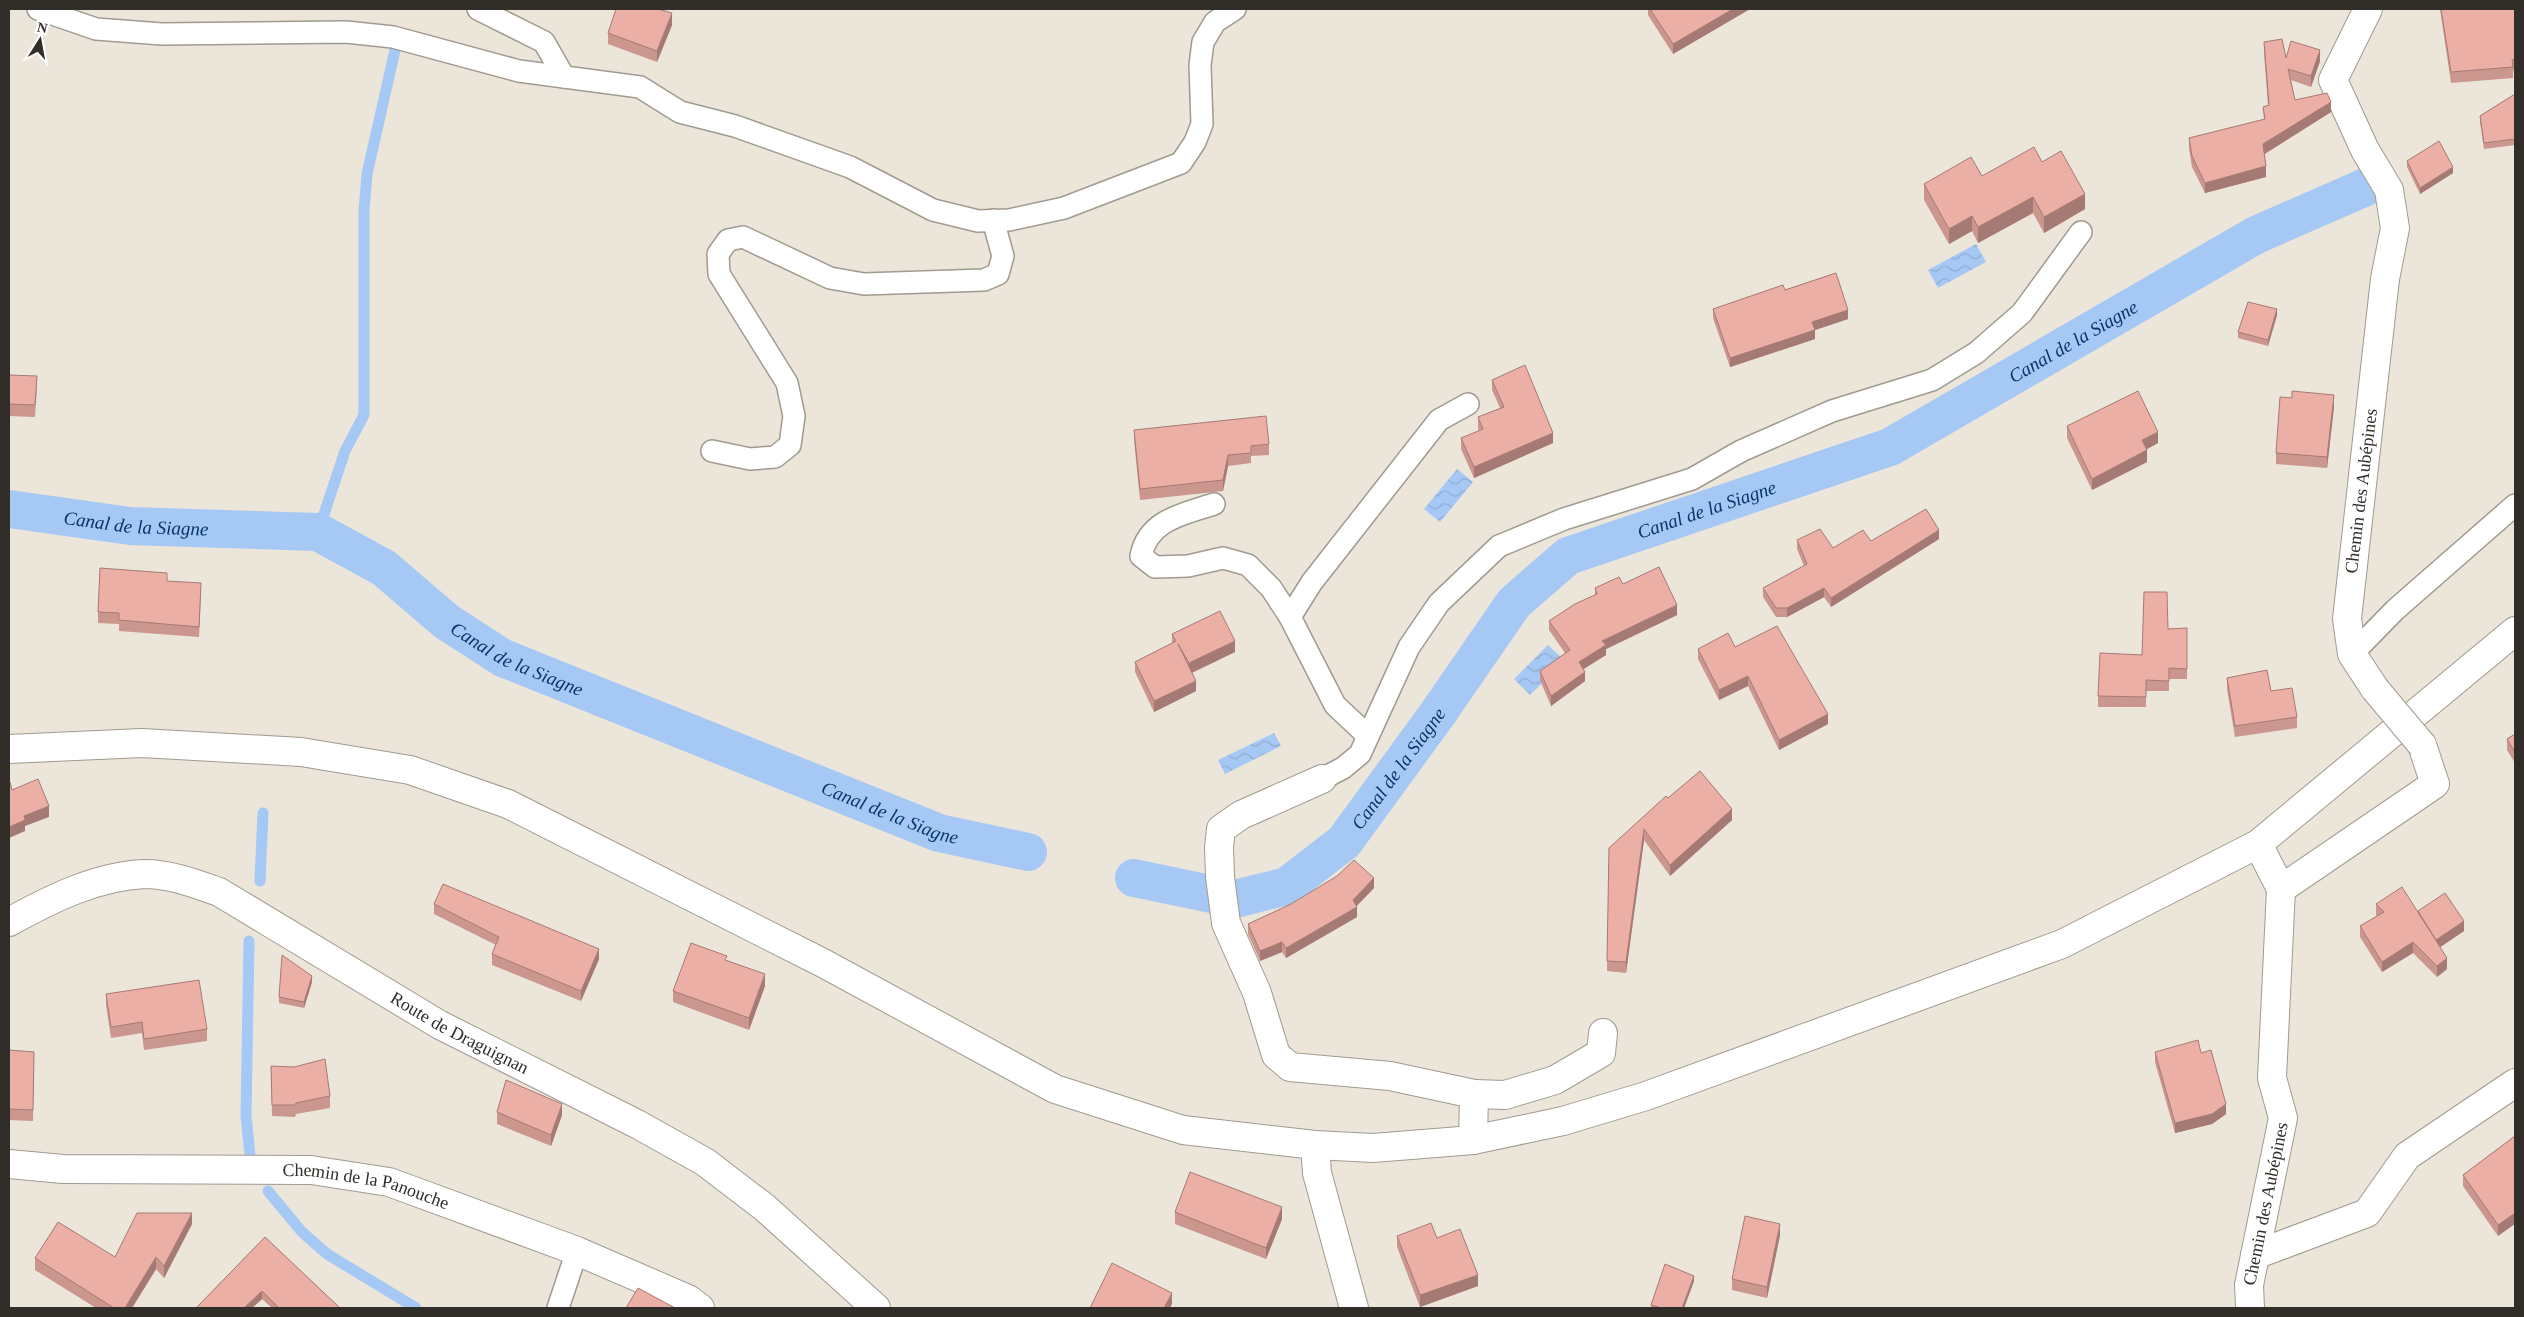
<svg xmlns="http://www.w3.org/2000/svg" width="2524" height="1317" viewBox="0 0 2524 1317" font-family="Georgia,serif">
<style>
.water{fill:url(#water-waves)}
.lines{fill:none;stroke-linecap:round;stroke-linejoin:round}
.stream{stroke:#a6c8f5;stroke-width:11}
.canal{stroke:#a6c8f5;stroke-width:38}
.service-casing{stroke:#a09a8f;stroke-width:24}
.minor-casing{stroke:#a09a8f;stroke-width:30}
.primary-casing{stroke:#a09a8f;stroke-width:30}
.service{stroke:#fff;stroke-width:21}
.minor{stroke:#fff;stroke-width:28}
.primary{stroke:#fff;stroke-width:28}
.minor-bridge-casing{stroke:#a09a8f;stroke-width:30;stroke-linecap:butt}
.minor-bridge{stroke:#fff;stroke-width:28}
.wall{fill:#cb968e}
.shaded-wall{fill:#a57a74}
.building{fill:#ecafa5;stroke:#a57a74}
.labels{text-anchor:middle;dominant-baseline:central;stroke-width:4.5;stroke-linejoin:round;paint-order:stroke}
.street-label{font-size:18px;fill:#312e2a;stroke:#fff}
.water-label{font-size:19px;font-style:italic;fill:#07356a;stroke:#fff}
</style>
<defs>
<pattern id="water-waves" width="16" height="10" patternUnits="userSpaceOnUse" patternTransform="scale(1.25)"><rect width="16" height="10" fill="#a6c8f5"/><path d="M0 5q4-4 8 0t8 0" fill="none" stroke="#8facd2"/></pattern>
</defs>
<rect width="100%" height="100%" fill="#ece5da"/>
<g class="water">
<polygon points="1976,244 1986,262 1938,288 1928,270"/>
<polygon points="1457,469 1473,482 1440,522 1424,509"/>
<polygon points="1548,645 1565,661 1530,695 1514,679"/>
<polygon points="1274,733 1281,746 1225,774 1218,760"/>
</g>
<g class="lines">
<g class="stream">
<polyline points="318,532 345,451 364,415 364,211 367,174 395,50"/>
<polyline points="260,881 263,813"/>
<polyline points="249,941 246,1116 250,1155"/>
<polyline points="268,1191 302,1232 327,1254 416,1308"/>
</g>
<g class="canal">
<path id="s1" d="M9,509l121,17 188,6 66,36 63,54 56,36 436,175 89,19"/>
<path id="s2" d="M1134,878l101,21 52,-13 57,-44 92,-126 78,-113 54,-47 322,-109 366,-212 112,-49"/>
</g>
<g class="service-casing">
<g id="service">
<polyline points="38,9 96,29 162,34 346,32 393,37 519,71 640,87 680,112 735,126 850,167 933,210 978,221 1009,220 1064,208 1181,163 1195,142 1202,124 1200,65 1203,42 1215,22 1235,9"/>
<polyline points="478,9 544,42 564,77"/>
<polyline points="712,451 750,459 775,457 790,445 794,416 787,383 719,274 718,254 728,240 743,237 830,278 864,284 984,280 998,274 1003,256 993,220"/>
<path d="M1214,504c-31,10 -66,16 -73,52l14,11 33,-1 35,-8 25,7 23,23 19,29"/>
<polyline points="2352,654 2395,610 2515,505"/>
<polyline points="1368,736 1335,705 1290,617 1312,582 1439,420 1468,404"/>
<polyline points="1322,779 1343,768 1360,754 1409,647 1439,603 1499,546 1564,519 1692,479 1741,451 1832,411 1932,380 1976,353 2022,313 2081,232"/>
<polyline points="558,1308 577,1251"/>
</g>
</g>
<g class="minor-casing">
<g id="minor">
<polyline points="2368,9 2333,80 2365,150 2389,190 2395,228 2385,279 2347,619 2352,654 2375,689"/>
<polyline points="9,749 142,743 301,752 410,770 508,804 823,963 1055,1089 1183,1130 1315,1145 1373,1148 1473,1140 1563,1121 1646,1096 2062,944 2258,844 2515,631"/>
<polyline points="1322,779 1241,815 1221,829 1219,847 1220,877 1226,923 1257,993 1276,1055 1290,1067 1390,1076 1474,1094 1473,1140"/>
<polyline points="2281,889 2435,784 2422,745"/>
<polyline points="1474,1094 1505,1095 1555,1080 1601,1053 1603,1033"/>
<polyline points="1315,1145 1317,1173 1354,1308"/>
<path id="s3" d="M9,1164l54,5 248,1 78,12 188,69 111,48 12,9"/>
<polyline points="2255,1255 2367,1213 2407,1156 2515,1083"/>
<path id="s4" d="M2250,1308l-1,-23 34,-167 -11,-40 9,-189 -23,-45"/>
</g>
</g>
<g class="primary-casing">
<g id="primary">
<path id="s5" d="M9,922c42,-23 87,-46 136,-48 25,0 51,10 74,18l221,133 197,99 68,38 59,45 112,101"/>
</g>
</g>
<use href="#service" class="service"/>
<use href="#minor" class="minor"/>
<use href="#primary" class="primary"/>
<g class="minor-bridge-casing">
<polyline id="minor-bridge" points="2375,689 2422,745"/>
</g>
<use href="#minor-bridge" class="minor-bridge"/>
</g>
<g class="wall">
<polygon points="1648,9 1750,9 1673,54 1648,15"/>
<polygon points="2440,9 2515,9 2515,70 2513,71 2513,78 2451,83"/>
<polygon points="672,25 657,62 608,44 608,33"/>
<polygon points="2264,42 2286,58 2320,61 2311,87 2291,80 2295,100 2331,112 2264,154 2266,177 2205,193 2192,167 2189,149 2189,138 2264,120 2263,107 2268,106 2264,53"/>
<polygon points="2515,94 2515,145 2484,149 2480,122 2480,116"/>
<polygon points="2407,161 2453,173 2420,194 2407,167"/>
<polygon points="2042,162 2085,209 2044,233 2033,213 1978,243 1972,231 1949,244 1924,200 1924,184 1982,176"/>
<polygon points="1785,290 1848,319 1815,330 1815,339 1730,367 1713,318 1713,309"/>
<polygon points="2277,315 2268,346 2238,338 2238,332"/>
<polygon points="9,375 37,387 35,417 9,416"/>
<polygon points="1492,380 1553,443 1474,478 1461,449 1461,438 1479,431 1478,428 1478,417 1500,408 1492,390"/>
<polygon points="2334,407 2327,468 2276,464 2276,453"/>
<polygon points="2067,426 2158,443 2146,449 2147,462 2092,490 2067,438"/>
<polygon points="1134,430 1269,444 1269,455 1251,456 1251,463 1228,466 1223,491 1140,500 1134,440"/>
<polygon points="1939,539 1831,607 1824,597 1787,617 1776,617 1763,597 1763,588 1804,566 1797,549 1797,540 1833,548 1871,541"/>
<polygon points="167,581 201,594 199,637 119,631 119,624 98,623 98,612"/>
<polygon points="1623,584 1677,615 1606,649 1606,655 1583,669 1585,681 1551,706 1540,680 1540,671 1565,653 1549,630 1549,621 1595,595 1595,588"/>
<polygon points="2187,628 2187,679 2169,679 2169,691 2146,691 2146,707 2098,707 2098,696 2168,629"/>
<polygon points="1172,634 1235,652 1192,673 1196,691 1154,712 1135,672 1135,662 1172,643"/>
<polygon points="1735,647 1828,724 1779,750 1748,686 1719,700 1698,659 1698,649"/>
<polygon points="2227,678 2271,691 2297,717 2297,728 2235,737 2227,689"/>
<polygon points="2515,734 2515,763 2507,750 2507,739"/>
<polygon points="1668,798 1732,820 1670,876 1644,840 1626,973 1607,971 1609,848"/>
<polygon points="1374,888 1356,906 1357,917 1286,958 1282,952 1260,961 1248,934 1248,924"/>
<polygon points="434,904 599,959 581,1001 492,965 492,954 496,945 434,914"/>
<polygon points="2376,904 2418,912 2464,931 2440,947 2447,969 2437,977 2413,953 2382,972 2360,937 2360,926 2377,916 2376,915"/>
<polygon points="727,960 765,986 749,1030 673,1002 673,991"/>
<polygon points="312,982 304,1008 279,1003 279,997"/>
<polygon points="106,994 207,1029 207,1041 144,1050 142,1033 111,1038 106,1005"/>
<polygon points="9,1050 34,1052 33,1121 9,1120"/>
<polygon points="2155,1052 2201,1053 2226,1114 2212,1124 2175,1133 2155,1062"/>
<polygon points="271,1066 330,1096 330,1108 296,1114 295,1117 272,1116"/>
<polygon points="497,1112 562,1115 551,1146 497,1124"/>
<polygon points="2515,1136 2498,1236 2463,1186 2463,1175"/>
<polygon points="1175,1212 1282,1219 1266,1259 1175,1224"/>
<polygon points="192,1224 164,1278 156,1269 132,1308 96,1308 35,1270 35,1258 115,1257"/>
<polygon points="1780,1235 1767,1298 1732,1290 1732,1279"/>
<polygon points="1397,1236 1437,1238 1478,1286 1420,1307 1397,1247"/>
<polygon points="265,1237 340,1308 272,1308 262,1299 252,1308 197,1308 197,1307"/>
<polygon points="1694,1281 1684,1308 1651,1308 1651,1305"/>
</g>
<g class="shaded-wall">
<polygon points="1733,9 1750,9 1673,54 1673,44"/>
<polygon points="672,13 672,25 657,62 657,51"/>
<polygon points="2320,50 2320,61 2311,87 2311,76"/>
<polygon points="2331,102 2331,112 2263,155 2263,144"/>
<polygon points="2266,166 2266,177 2205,193 2205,183"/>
<polygon points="2453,167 2453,173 2420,194 2420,188"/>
<polygon points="2085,194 2085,209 2044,233 2044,217"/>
<polygon points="2033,197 2033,213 1978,243 1978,227"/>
<polygon points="1972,216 1972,231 1949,244 1949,229"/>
<polygon points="2277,309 2277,315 2268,346 2268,340"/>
<polygon points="1848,310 1848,319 1815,330 1815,339 1730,367 1730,358 1812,322"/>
<polygon points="2334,395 2334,407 2327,468 2327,457"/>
<polygon points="2158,432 2158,443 2142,452 2142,440"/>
<polygon points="1553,433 1553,443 1474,478 1474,467"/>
<polygon points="2147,450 2147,462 2092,490 2092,479"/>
<polygon points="1228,455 1228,466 1223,491 1223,480"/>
<polygon points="1939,530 1939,539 1831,607 1831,598"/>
<polygon points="1824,588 1824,597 1787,617 1787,608"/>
<polygon points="1677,605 1677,615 1606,649 1606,655 1579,672 1579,662 1602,641"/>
<polygon points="1235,641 1235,652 1189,674 1189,663"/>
<polygon points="1585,672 1585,681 1551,706 1551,696"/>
<polygon points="1748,676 1748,686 1719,700 1719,690"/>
<polygon points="1196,681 1196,691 1154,712 1154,701"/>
<polygon points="1828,714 1828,724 1779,750 1779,740"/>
<polygon points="49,806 49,817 25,826 25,831 9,838 9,827 24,816"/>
<polygon points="1732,809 1732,820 1670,876 1670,865"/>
<polygon points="1644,829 1644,840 1626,973 1626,962"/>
<polygon points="1374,878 1374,888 1353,910 1353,900"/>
<polygon points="1357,907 1357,917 1286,958 1286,948"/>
<polygon points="2464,921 2464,931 2436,950 2436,940"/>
<polygon points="1282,942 1282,952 1260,961 1260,951"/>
<polygon points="2413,942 2413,953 2382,972 2382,962"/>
<polygon points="599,949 599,959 581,1001 581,991"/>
<polygon points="2447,958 2447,969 2437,977 2437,966"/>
<polygon points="765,974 765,986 749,1030 749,1018"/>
<polygon points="312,976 312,982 304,1008 304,1002"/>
<polygon points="562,1104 562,1115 551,1146 551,1135"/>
<polygon points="2226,1104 2226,1114 2212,1124 2175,1133 2175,1123"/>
<polygon points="1282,1207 1282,1219 1266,1259 1266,1248"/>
<polygon points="192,1213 192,1224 164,1278 164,1266"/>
<polygon points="2515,1213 2515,1224 2498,1236 2498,1225"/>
<polygon points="1780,1224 1780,1235 1767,1298 1767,1287"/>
<polygon points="156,1257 156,1269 132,1308 125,1308"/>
<polygon points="1478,1275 1478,1286 1420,1307 1420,1295"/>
<polygon points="1694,1276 1694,1281 1684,1308 1682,1308"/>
<polygon points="262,1291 262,1299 252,1308 244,1308"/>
<polygon points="1172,1293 1172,1304 1170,1308 1164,1308"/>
</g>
<g class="building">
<polygon points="616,9 658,9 672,13 657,51 608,33"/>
<polygon points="1650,9 1733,9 1673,44"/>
<polygon points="2441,9 2515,9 2515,59 2512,60 2513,67 2451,72"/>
<polygon points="2282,39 2286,58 2291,41 2320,50 2311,76 2288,69 2295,100 2327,93 2331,102 2263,144 2266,166 2205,183 2192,156 2189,138 2265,119 2263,107 2269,105 2264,42"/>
<polygon points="2515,94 2515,139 2484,143 2480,116"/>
<polygon points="2439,141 2453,167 2420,188 2407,161"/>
<polygon points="2034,147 2042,162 2061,151 2085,194 2044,217 2033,197 1978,227 1972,216 1949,229 1924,184 1971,157 1982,176"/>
<polygon points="1836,273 1848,310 1812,322 1815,330 1730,358 1713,309 1783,285 1785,290"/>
<polygon points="2248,302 2277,309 2268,340 2238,332"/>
<polygon points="1525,365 1553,433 1474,467 1461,438 1483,429 1478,417 1504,407 1492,380"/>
<polygon points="9,375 37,376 35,405 9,404"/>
<polygon points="2138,391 2158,432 2142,440 2147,450 2092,479 2067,426"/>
<polygon points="2292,391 2334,395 2327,457 2276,453 2280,397 2292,398"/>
<polygon points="1266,416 1269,444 1251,446 1251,453 1228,455 1223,480 1140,489 1134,430"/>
<polygon points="1926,509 1939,530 1831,598 1824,588 1787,608 1776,608 1763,588 1807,564 1797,540 1820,529 1833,548 1863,530 1871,541"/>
<polygon points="1659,567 1677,605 1602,641 1606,645 1579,662 1585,672 1551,696 1540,671 1570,650 1549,621 1575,604 1597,594 1595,588 1619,577 1623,584"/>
<polygon points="100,568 167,573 167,581 201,583 199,627 119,620 119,613 98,612"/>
<polygon points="2144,592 2167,592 2168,629 2187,628 2187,669 2169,668 2169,681 2146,680 2146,697 2098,696 2100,653 2142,655"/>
<polygon points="1220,611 1235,641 1189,663 1178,644 1196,681 1154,701 1135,662 1176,641 1172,634"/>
<polygon points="1777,626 1828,714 1779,740 1748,676 1719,690 1698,649 1728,633 1735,647"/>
<polygon points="2267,670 2271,691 2292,688 2297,717 2235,726 2227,678"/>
<polygon points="2515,734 2515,752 2507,739"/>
<polygon points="1700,771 1732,809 1670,865 1644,829 1626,962 1607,961 1609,848 1666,796 1668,798"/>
<polygon points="38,779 49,806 24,816 25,820 9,827 9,783 10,782 12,790"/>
<polygon points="1354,860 1374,878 1353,900 1357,907 1286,948 1282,942 1260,951 1248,924 1291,904 1337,876"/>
<polygon points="443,884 599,949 581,991 492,954 499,937 434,904"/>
<polygon points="2402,887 2447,958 2437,966 2413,942 2382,962 2360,926 2384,912 2376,904"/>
<polygon points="2445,893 2464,921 2436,940 2418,911"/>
<polygon points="691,943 727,956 725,960 765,974 749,1018 673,991"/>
<polygon points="282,955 312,976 304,1002 279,997"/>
<polygon points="199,980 207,1029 144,1039 142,1022 111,1027 106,994"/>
<polygon points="2198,1040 2201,1053 2211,1050 2226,1104 2212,1114 2175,1123 2155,1052"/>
<polygon points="9,1050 34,1052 33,1110 9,1109"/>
<polygon points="325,1059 330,1096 296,1103 295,1105 272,1105 271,1066 294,1067"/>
<polygon points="506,1080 562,1104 551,1135 497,1112"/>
<polygon points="2515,1136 2515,1213 2498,1225 2463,1175"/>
<polygon points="1190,1172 1282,1207 1266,1248 1175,1212"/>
<polygon points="137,1213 192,1213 164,1266 156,1257 125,1308 114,1308 35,1258 58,1222 115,1257"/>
<polygon points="1745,1216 1780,1224 1767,1287 1732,1279"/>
<polygon points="1431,1223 1437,1238 1460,1229 1478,1275 1420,1295 1397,1236"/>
<polygon points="265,1237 340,1308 279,1308 262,1291 244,1308 198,1308 197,1307"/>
<polygon points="1112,1263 1172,1293 1164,1308 1090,1308"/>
<polygon points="1665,1264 1694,1276 1682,1308 1662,1308 1651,1305"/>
<polygon points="638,1288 675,1308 626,1308"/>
</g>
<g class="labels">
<g class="street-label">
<text transform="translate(2361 491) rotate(-83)">Chemin des Aubépines</text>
<text stroke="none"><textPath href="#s5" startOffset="501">Route de Draguignan</textPath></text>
<text stroke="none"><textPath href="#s3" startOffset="359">Chemin de la Panouche</textPath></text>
<text stroke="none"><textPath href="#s4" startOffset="106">Chemin des Aubépines</textPath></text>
</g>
<g class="water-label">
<text stroke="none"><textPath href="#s2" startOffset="1145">Canal de la Siagne</textPath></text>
<text stroke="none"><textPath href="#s2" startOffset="740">Canal de la Siagne</textPath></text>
<text stroke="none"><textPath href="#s1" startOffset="128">Canal de la Siagne</textPath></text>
<text stroke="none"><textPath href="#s1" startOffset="548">Canal de la Siagne</textPath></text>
<text stroke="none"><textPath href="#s2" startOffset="320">Canal de la Siagne</textPath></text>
<text stroke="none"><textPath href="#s1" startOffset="952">Canal de la Siagne</textPath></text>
</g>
</g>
<rect width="2524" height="1317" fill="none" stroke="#312e2a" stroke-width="20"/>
<g transform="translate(40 40) rotate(11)" stroke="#ffffff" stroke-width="4" paint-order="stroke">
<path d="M0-4L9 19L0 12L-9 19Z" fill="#312e2a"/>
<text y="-8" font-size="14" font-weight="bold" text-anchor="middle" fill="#312e2a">N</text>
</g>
</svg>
